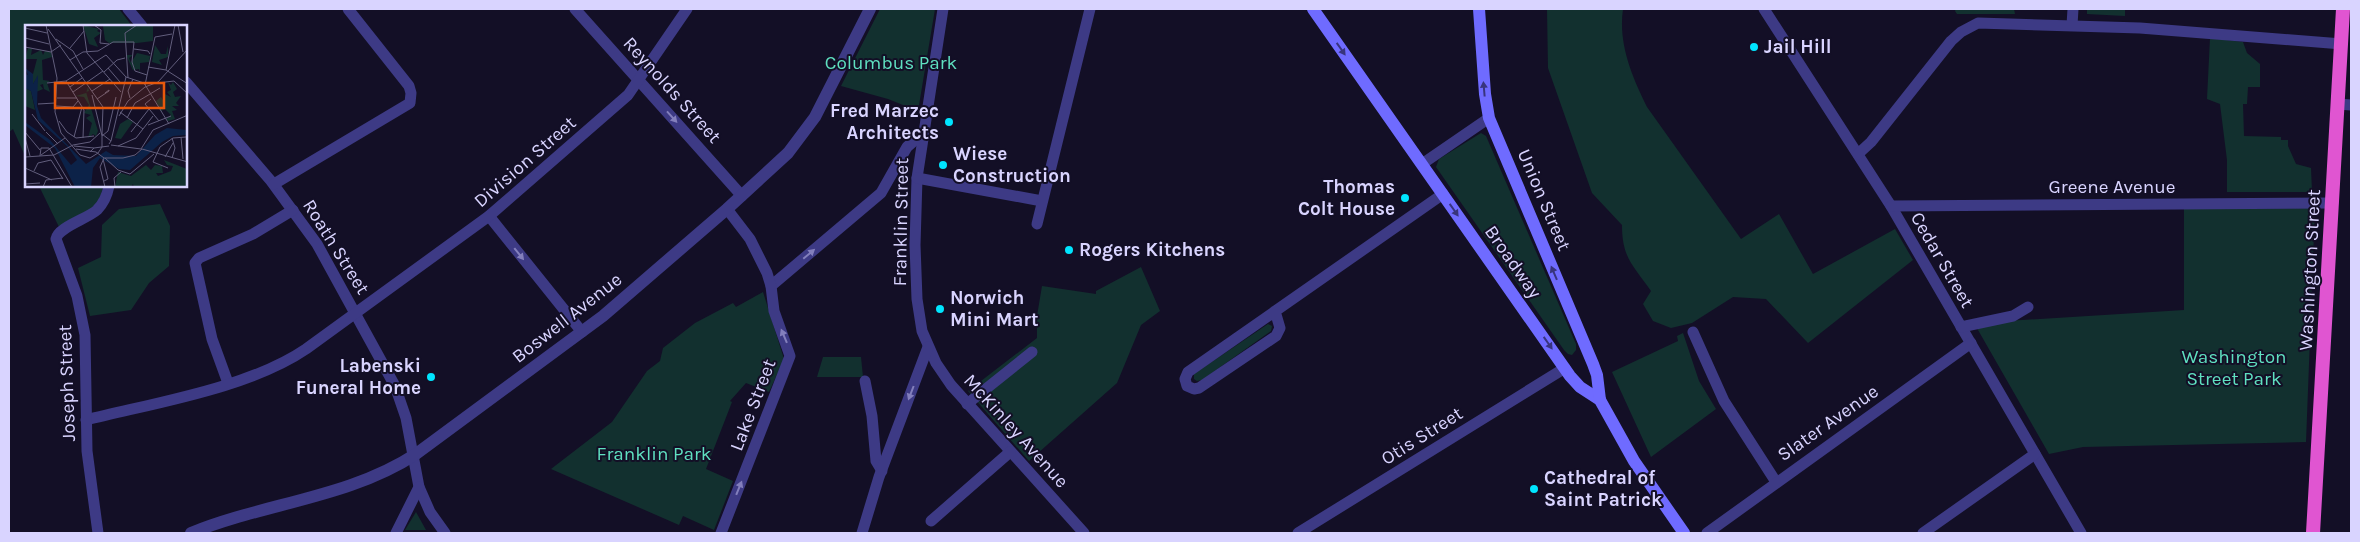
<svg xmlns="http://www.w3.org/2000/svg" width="2360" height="542" viewBox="0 0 2360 542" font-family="Karla,sans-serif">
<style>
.green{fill:#12302f}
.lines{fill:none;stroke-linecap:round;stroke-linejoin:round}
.minor{stroke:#3d3a85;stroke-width:11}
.tertiary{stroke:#3d3a85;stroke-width:12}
.secondary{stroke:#6f6bff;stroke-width:12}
.trunk{stroke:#e055d1;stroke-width:14}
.oneway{fill:#38347d}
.oneway2{fill:#837fbc}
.poi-dot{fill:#00e5ff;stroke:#130f26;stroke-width:2}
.labels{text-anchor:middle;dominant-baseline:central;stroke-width:4;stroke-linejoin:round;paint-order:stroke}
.poi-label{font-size:19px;font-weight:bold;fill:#d9d4ff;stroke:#130f26;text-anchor:start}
.park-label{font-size:19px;fill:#5fe0c0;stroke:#130f26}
.street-label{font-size:19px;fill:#d9d4ff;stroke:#130f26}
.inset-road{fill:none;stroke:#625e7d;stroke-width:1}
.view{fill:#e8590c;fill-opacity:0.15;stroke:#e8590c;stroke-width:2.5}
.inset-edge{fill:none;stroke:#d9d4ff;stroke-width:2.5}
</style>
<rect width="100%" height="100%" fill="#130f26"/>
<g class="green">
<polygon points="9,9 119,9 132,26 26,26 26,158 13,129 9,132"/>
<polygon points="880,9 935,9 918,111 888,99 841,86"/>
<path d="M1547,9h76c-5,35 9,67 24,98l94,132 38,-25 34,60 82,-45 18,31 -105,83 -42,-44 -33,-2 -41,26 -21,5 -18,-7 -10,-17 8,-13c-18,-26 -29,-33 -29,-66l-30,-32 -44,-125z"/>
<polygon points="1956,9 2014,9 2015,14 1957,14 1955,11"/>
<polygon points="2087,9 2125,9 2125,16 2087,14"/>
<polygon points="2210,38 2243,42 2247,53 2260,64 2260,87 2248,87 2247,104 2243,104 2244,136 2281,137 2281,140 2288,140 2288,146 2296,164 2311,168 2312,192 2227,192 2227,160 2220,104 2207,99"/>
<polygon points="1481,133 1486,136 1576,344 1576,350 1572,355 1568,354 1564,350 1436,167 1439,159"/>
<path d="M39,186h64c-4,26 -24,30 -44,41z"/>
<polygon points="160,204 170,226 169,266 149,283 131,310 90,316 78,268 101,257 102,225 119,209"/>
<polygon points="2315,208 2306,442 2083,447 2049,454 1974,323 2184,310 2184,209"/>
<polygon points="1141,267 1160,311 1141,325 1117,383 1029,461 968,391 1037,338 1037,316 1042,286 1096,294 1096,291"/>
<polygon points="763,292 784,359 769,392 746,383 730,401 732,402 706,469 733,481 714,530 683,516 679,525 551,469 612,422 647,371 660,361 663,348 695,323 733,303 736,307"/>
<polygon points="1268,324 1272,326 1271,331 1202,380 1197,381 1194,379 1194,374"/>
<polygon points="1683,333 1699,381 1716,409 1651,457 1612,372 1678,341 1677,336"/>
<polygon points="823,357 861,357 863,377 817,377"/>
<polygon points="416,512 426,530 405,530"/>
</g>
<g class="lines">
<g class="minor">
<polyline points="128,9 142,26"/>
<polyline points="575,9 742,196"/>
<polyline points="943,9 917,178 915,245 917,299 922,331 936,363 951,385 1084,533"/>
<polyline points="1764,9 1891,206 2081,533"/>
<polyline points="2072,25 2073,9"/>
<polyline points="186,82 271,181 317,244 395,386 406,418 419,487 430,512 445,533"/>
<polyline points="2338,104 2351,105"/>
<polyline points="1858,154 1871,142 1951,41 1961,32 1978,23 2140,28 2342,44"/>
<polyline points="1422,164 1489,118"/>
<polyline points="917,178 1042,201"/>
<polyline points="274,184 410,103 411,93 409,86 348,9"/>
<polyline points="1891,206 2333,203"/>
<polyline points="489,216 582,332"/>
<polyline points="1037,224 1090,9"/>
<polyline points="771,286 881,193 907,147 923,133"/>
<polyline points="1275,311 1280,328 1276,336 1199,388 1194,389 1187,386 1185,379 1188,372 1443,194"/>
<polyline points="1961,327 2013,316 2028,307"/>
<polyline points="1693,332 1724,401 1776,482"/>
<polyline points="865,381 872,416 876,461 882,471"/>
<polyline points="228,383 212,339 195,263 199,258 253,234 293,210"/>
<polyline points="967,404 1032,352"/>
<path d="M86,420c67,-17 163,-32 220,-71l183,-133 139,-121 59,-86"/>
<polyline points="931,521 1010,452"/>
<path d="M98,533l-11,-82 -2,-116 -8,-39 -21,-57c2,-12 31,-20 41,-29 7,-7 10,-14 12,-24"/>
<polyline points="396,533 419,487"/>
<polyline points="721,533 790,356 774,311 771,286 767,273 750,239 727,209"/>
<polyline points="862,533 879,477 928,347"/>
<polyline points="1298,533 1565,368"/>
<polyline points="1707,533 1971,343"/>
<polyline points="1923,533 2035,454"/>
</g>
<path class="tertiary" d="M191,533c73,-30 158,-35 225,-79l187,-138 124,-107 61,-56 27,-36 55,-108"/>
<g class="secondary">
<polyline points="1313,9 1570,376 1580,387 1600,400 1634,461 1684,533"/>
<polyline points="1479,9 1485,94 1489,118 1593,364 1597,375 1600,400"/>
</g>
<polyline class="trunk" points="2313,533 2343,9"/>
</g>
<defs><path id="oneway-solid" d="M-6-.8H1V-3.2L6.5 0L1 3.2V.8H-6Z" transform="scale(1.25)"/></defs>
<g class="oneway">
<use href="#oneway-solid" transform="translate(1341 49) rotate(55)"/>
<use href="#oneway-solid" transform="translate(1484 89) rotate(-95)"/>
<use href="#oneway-solid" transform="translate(1454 210) rotate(55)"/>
<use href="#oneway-solid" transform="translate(1554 273) rotate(-113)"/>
<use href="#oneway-solid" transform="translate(1548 343) rotate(55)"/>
</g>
<g class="oneway2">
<use href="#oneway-solid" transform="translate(672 117) rotate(48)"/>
<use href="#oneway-solid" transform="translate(519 254) rotate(51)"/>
<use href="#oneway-solid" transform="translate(809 254) rotate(-40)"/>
<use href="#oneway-solid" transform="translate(784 336) rotate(-113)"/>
<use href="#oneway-solid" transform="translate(911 393) rotate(111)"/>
<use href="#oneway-solid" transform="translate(739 488) rotate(-68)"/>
</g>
<g class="poi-dot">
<circle cx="1754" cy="47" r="5"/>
<circle cx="949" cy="122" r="5"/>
<circle cx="943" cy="165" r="5"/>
<circle cx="1405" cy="198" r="5"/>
<circle cx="1069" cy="250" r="5"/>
<circle cx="940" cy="309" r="5"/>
<circle cx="431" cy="377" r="5"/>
<circle cx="1534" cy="489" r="5"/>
</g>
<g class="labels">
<g class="poi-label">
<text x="1764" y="47">Jail Hill</text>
<text x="939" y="111" text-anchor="end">Fred Marzec<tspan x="939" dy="22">Architects</tspan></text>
<text x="953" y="154">Wiese<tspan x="953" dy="22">Construction</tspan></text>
<text x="1395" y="187" text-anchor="end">Thomas<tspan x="1395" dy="22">Colt House</tspan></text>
<text x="1079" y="250">Rogers Kitchens</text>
<text x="950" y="298">Norwich<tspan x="950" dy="22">Mini Mart</tspan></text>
<text x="421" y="366" text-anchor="end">Labenski<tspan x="421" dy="22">Funeral Home</tspan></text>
<text x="1544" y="478">Cathedral of<tspan x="1544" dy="22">Saint Patrick</tspan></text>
</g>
<g class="park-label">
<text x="891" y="63">Columbus Park</text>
<text x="2234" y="357">Washington<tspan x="2234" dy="22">Street Park</tspan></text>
<text x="654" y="454">Franklin Park</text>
</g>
<g class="street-label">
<text transform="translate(672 90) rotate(48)">Reynolds Street</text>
<text transform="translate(525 162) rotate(-41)">Division Street</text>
<text x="2112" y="187">Greene Avenue</text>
<text transform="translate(1544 200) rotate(67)">Union Street</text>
<text transform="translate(901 222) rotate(-89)">Franklin Street</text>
<text transform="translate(336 247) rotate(58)">Roath Street</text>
<text transform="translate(1942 260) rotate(60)">Cedar Street</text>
<text transform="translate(1513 262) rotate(55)">Broadway</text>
<text transform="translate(2310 270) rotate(-87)">Washington Street</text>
<text transform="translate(567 318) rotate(-38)">Boswell Avenue</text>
<text transform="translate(67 383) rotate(-92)">Joseph Street</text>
<text transform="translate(753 405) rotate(-69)">Lake Street</text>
<text transform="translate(1828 423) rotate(-35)">Slater Avenue</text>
<text transform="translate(1016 431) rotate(48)">McKinley Avenue</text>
<text transform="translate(1422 436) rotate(-32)">Otis Street</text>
</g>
</g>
<g transform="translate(25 25)">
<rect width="162" height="162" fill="#130f26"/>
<path d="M58,0l16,4 -2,2 4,2 -7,5 4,9 -9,-3zM128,0v16l-16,2h-28l-4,-3 -2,-14h-5zM130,20l6,9h5l2,-8v11l-9,3 3,5 -10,-3zM3,23l4,1 -1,6 10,-5 2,5 2,-4 6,1 1,5 -10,3 1,20 7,1 -3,2 3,9 -6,-3 -1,-5 -3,1 3,4 -7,3 2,-16 -5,8v-10l4,-15h-12zM112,28l13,3 -1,6 -9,1v10l-1,-4 -6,1 3,7 -10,-22h7l-4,3 2,5zM143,57l3,3 2,-3 4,7 -4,3 2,5 6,-1 -5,7 3,3h-7l5,4 -5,1 3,8 -7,2 -2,-2 5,-4 -6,-6 -4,2 -5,-10 5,-4 3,5 1,-8 6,3 -4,-5 4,-2zM63,62l1,4 -3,1 12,39 -2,5 -3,-2 -5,4 4,-15 -6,-5 5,-3 -7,-2 5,-8 -5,-8 -8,-1 10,-3zM0,63l6,3 4,19 -10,-4zM103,94l5,3 -12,17 -6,-1 5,-14zM139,135l23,9v18h-53l-1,-3 -2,3h-16l3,-15 13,4 15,-11 5,5 4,-5 7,1 1,7h-7l2,3 13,-5 2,-5 -6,-1z" fill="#12302f"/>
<path d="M0,43l8,6v10l5,-9 -1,31 4,12 45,46 20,-13 7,4 23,1 19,-21 12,-7 20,2v5l-14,1 -11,6 -32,28 -11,-1 -19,-11 -7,10 -2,19h-16l-20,-39 -30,-23v-3l25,18 21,25 6,-5 -9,-13 -30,-27 -7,-29 -6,-3v-14l3,1z" fill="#0c2248"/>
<path class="inset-road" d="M21,0l11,53 -2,34 6,21 19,22 10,3 8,-5M58,0l4,28 34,39M69,0l7,5 -1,13 9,1M153,0l5,27M0,3l22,5M23,4l55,78 -1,27 9,7 -2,3M0,13l24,6M31,14l17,12 10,18M0,22l26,5 10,-7M45,23l14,-17M109,24l14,2 2,3M45,35l13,-8 15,-1 15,-9h21l-2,20 3,9 12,4M123,42l18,3 22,14M83,43l12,14M141,45l9,-45M79,47l13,-12 8,-2M103,53l-3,-45 12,-8M41,56l18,29 -1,28M22,58l19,-2 40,-26 20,22 18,6 25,41M132,58l17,-2 14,13M120,60l10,-48 17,-3M45,62l12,-9M67,66l18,-12M48,67l30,-21M67,70l10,41v11l-4,6M32,73h20M105,73l-2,-7 5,-12M72,74l12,-8v-1l-4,3M126,74l-6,5 14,17M13,79l17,-1M31,81l17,1 5,-6M95,87l23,17M7,89l13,17M94,91l9,-15 17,-14 13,-5 30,-33M102,93l8,-15 25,-15M34,96l8,11 9,6 18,-2M123,100l23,-9M0,107l15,18M21,107l12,12M106,107l18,-23M77,111l6,-5 8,-34M49,112l8,-30M156,112l2,22M0,113l5,18M147,113l3,10 -3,10M86,116l15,-64M48,120l17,-3 10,-9M86,120l30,4M49,121l20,2M93,121l18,-8 17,-22M51,124l20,3 8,6h19l12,-3 7,-6 46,13M116,124l12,-19 35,-15M65,127l4,-4 15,-2M16,130l24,-17M15,131l1,-8h8l23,39M0,132l29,-2 19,-10M140,132l8,-14M79,133l-4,9 5,20M80,133l13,12 12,4 24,-20M78,134l5,20 -4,2M0,143l27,12M143,143l-15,-6 7,-15 13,-9 13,-1M9,146l4,-8 13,-3 12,19M0,159l15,-1M18,162l3,-7 17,-2M90,162l-1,-9 7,-6"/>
<path class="view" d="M30,58h109v25h-109z"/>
<rect width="162" height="162" class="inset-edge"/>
</g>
<rect width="2360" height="542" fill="none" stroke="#d9d4ff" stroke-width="20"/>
</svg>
